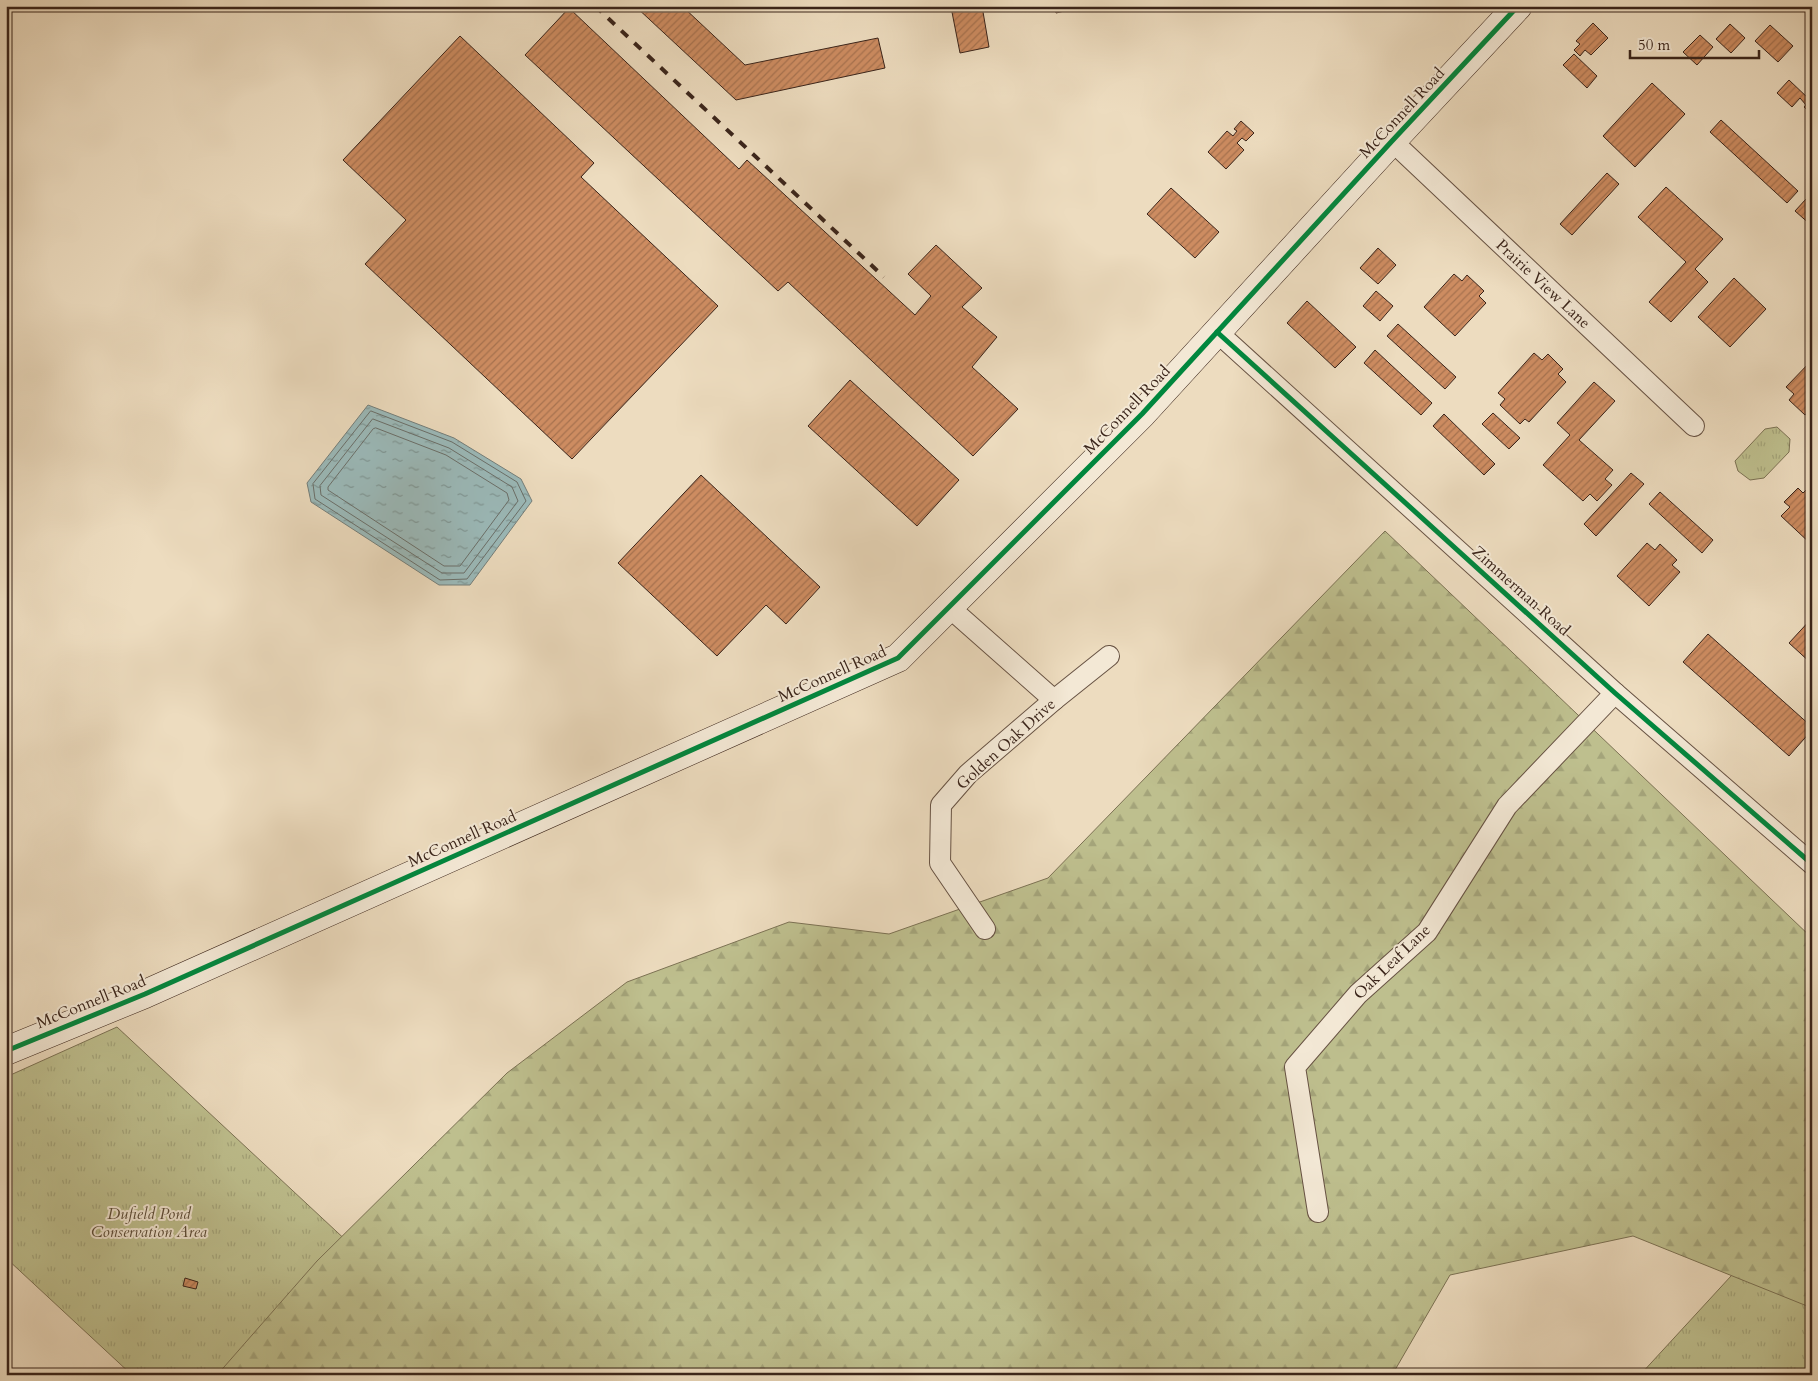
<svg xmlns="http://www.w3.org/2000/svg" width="1818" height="1381" viewBox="0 0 1818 1381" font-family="Cardo,serif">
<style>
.grass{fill:url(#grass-tufts);stroke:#7c7254}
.forest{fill:url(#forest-firs);stroke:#7c7254}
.water{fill:url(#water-ripples);stroke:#747e7a}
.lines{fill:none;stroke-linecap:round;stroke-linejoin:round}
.shore{stroke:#6a6f6a;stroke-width:1}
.building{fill:url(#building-hatch);stroke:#3a241a}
.street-casing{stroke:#675243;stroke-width:22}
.secondary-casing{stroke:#3a241a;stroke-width:29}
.street{stroke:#f3e8d5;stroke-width:20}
.secondary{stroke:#f3e8d5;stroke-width:28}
.rail{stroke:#3a241a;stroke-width:4;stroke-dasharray:9 9;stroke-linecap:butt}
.cycleway-casing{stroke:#f3e8d5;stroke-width:8}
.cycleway{stroke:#00873e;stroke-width:5}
.labels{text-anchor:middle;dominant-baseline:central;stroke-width:4;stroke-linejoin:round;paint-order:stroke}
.street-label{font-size:16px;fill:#3a241a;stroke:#f3e8d5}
.park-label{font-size:16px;font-style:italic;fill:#5b4b37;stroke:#f3e8d5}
</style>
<defs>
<pattern id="grass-tufts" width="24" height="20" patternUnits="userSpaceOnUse" patternTransform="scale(1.25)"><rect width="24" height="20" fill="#bebf8e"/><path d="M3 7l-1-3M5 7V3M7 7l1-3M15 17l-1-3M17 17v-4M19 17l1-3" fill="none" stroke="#a4a47a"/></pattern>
<pattern id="forest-firs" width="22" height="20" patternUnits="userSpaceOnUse" patternTransform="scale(1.25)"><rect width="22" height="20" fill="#bebf8e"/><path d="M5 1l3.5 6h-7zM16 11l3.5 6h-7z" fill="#a4a47a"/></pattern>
<pattern id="water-ripples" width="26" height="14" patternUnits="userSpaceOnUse" patternTransform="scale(1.25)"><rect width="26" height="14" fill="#9bbaba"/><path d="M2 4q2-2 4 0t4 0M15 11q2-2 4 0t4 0" fill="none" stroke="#7f9796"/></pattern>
<pattern id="building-hatch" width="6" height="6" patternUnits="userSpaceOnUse" patternTransform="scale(1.25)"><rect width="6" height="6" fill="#cd8c61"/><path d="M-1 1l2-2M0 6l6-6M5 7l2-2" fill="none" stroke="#a7724f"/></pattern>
</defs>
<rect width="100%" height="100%" fill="#eddcbf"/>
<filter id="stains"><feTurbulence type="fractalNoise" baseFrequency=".004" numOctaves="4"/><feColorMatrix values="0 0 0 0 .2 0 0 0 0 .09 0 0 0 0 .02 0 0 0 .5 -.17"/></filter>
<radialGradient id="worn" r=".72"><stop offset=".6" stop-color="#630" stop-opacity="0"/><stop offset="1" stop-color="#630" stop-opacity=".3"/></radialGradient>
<g class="grass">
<polygon points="1777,427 1790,439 1789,452 1764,478 1750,480 1738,471 1735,461 1765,429"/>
<polygon points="117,1027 351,1245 811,1375 132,1375 6,1258 6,1077"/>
<polygon points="1777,1226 1812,1258 1812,1375 1640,1375"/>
</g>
<polygon class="forest" points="1385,531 1812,938 1812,1308 1633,1236 1450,1275 1395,1370 1397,1375 217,1375 317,1261 507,1073 627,982 789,922 889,934 1048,878"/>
<polygon class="water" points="368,405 454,438 521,479 532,501 470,585 439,585 311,502 307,483"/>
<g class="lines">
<g class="shore">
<polygon points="371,411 452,442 517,482 526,501 467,579 440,580 315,499 313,484"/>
<polygon points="373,419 449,448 512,487 518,501 464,573 442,573 321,495 320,486"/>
<polygon points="376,428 446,455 507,493 509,500 460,566 444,566 328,490 328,487 373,429"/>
</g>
</g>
<g class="building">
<polygon points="635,6 682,6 745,65 878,38 885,68 736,100"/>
<polygon points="982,6 989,47 960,53 951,7"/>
<polygon points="1054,6 1086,6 1056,13"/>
<polygon points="569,8 739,169 747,160 915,315 931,296 908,274 936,245 982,288 962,307 997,337 972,367 1018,409 973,456 788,282 778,291 525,55"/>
<polygon points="1593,23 1608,38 1591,55 1585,50 1580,56 1574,50 1580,44 1576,41"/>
<polygon points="1730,24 1745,38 1731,53 1716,39"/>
<polygon points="1770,25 1793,46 1778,62 1755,41"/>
<polygon points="1700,35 1713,47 1697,65 1683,52"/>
<polygon points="460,36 594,163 581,177 718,306 572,459 365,264 406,220 343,160"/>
<polygon points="1574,54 1597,76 1587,88 1563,65"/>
<polygon points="1789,80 1809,99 1812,97 1812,115 1804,107 1806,105 1800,98 1792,107 1777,93"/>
<polygon points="1652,83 1685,114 1635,167 1603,136"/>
<polygon points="1721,120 1798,191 1787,203 1710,132"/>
<polygon points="1241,121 1254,133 1246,141 1242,138 1237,143 1244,150 1226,169 1208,152 1227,131 1233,136 1237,131 1234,129"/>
<polygon points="1607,173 1619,184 1572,235 1560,224"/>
<polygon points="1666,187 1723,239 1695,269 1708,282 1671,322 1649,302 1686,262 1638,217"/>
<polygon points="1171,188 1219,232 1195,258 1147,214"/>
<polygon points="1806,199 1812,204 1812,226 1795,211"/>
<polygon points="1378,248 1396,265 1378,284 1360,268"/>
<polygon points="1454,274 1462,281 1467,275 1484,291 1479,296 1486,303 1455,336 1424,307"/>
<polygon points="1734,278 1766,309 1730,347 1698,317"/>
<polygon points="1376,291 1393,306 1380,321 1363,306"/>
<polygon points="1307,301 1356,347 1335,368 1287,323"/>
<polygon points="1398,324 1456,377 1445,389 1387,336"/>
<polygon points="1375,350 1432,403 1421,415 1364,363"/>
<polygon points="1534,353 1542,360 1548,354 1563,369 1558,374 1566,382 1529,422 1525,419 1520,424 1500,405 1505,399 1498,393"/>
<polygon points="1812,360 1812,411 1811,410 1805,415 1789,400 1794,394 1786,387"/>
<polygon points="850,380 959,480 917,526 808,426"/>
<polygon points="1594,382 1615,401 1579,440 1613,470 1605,479 1612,485 1597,501 1590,494 1583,501 1543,465 1570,435 1557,423"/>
<polygon points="1493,413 1520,438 1509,449 1482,424"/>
<polygon points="1444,414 1495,464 1484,475 1433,426"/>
<polygon points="1631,473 1644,484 1596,536 1584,524"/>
<polygon points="701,475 820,587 786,624 766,605 717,656 618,563"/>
<polygon points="1811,485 1812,486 1812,545 1781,516 1790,507 1784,502 1798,488 1803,493"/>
<polygon points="1660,492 1713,540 1702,553 1649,504"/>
<polygon points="1647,543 1655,550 1660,544 1677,560 1672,565 1680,572 1649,606 1617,576"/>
<polygon points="1812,618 1812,664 1789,643"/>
<polygon points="1708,634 1812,727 1812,730 1789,756 1683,662"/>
<polygon points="185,1278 198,1282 196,1289 183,1286"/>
</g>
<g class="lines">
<g class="street-casing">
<g id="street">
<polyline points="1392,141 1694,426"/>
<polyline points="1217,332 1615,693 1812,864"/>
<polyline points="950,608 1054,700"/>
<polyline points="985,929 940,863 941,805 968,774 1054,700 1109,656"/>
<polyline points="1318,1212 1295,1067 1358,994 1427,932 1507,806 1615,693"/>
</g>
</g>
<g class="secondary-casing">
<polyline id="secondary" points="6,1051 145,994 898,658 1142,414 1392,141 1518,6"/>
</g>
<use href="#street" class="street"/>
<use href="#secondary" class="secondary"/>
<polyline class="rail" points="595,6 884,277"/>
<g class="cycleway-casing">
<g id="cycleway">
<polyline points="1217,332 1615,693 1812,864"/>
<polyline points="6,1051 145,994 898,658 1142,414 1392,141 1518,6"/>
</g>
</g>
<use href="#cycleway" class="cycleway"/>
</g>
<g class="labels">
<g class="street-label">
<text transform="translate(1402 113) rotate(-47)">McConnell Road</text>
<text transform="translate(1543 284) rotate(43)">Prairie View Lane</text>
<text transform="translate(1127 410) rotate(-46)">McConnell Road</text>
<text transform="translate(1521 591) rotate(42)">Zimmerman Road</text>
<text transform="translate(832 674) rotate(-24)">McConnell Road</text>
<text transform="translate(1006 744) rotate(-42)">Golden Oak Drive</text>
<text transform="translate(462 839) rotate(-24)">McConnell Road</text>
<text transform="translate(1392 962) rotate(-44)">Oak Leaf Lane</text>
<text transform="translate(91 1002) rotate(-22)">McConnell Road</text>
</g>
<g class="park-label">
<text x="149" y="1214">Dufield Pond<tspan x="149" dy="18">Conservation Area</tspan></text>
</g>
</g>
<rect width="1818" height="1381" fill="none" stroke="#eddcbf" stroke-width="25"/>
<rect x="8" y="8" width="1803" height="1366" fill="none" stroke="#3a241a" stroke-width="2.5"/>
<rect x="12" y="12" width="1793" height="1356" fill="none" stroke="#3a241a"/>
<path d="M1630 50v8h129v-8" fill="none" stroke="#3a241a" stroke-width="2.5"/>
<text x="1638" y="50" font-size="15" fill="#3a241a" stroke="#f3e8d5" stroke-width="4" paint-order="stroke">50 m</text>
<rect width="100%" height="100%" filter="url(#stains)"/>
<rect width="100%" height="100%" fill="url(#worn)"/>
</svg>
